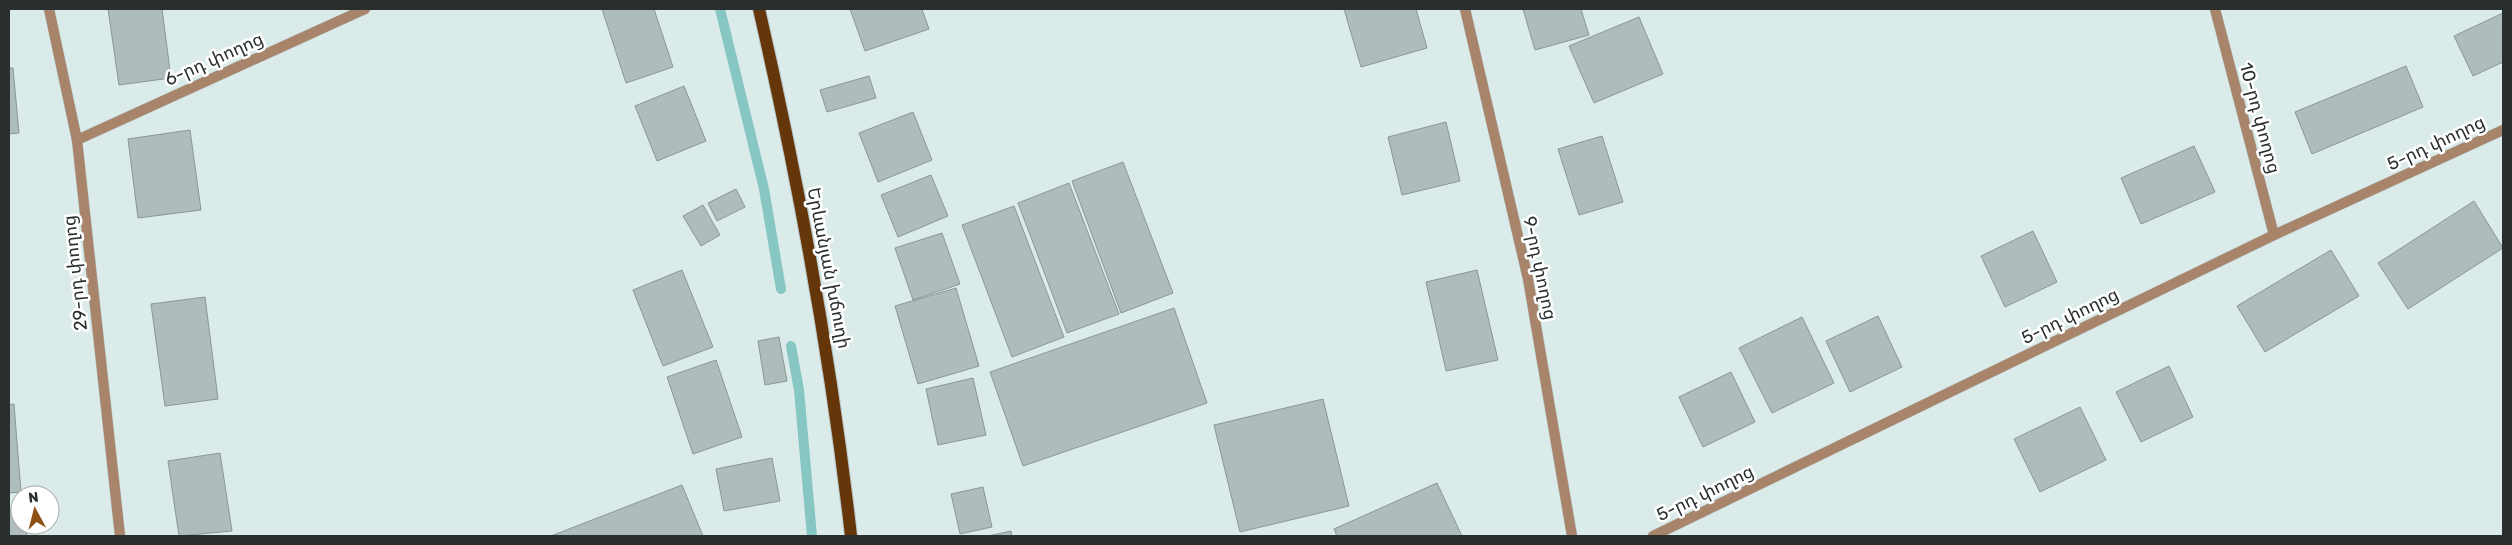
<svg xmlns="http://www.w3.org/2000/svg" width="2512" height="545" viewBox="0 0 2512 545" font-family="Rubik,'Noto Sans Armenian',sans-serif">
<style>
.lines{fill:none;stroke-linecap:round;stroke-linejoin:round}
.stream{stroke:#86c7c4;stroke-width:10}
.building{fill:#aebdbc;stroke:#899897}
.minor-casing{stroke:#b7c5c5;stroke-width:11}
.primary-casing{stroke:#b7c5c5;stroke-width:14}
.minor{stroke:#a7846a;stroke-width:10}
.primary{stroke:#65360a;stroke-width:12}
.labels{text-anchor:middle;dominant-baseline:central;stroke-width:5;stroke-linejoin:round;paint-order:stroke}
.street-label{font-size:18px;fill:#292f2f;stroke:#fff}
</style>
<rect width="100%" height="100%" fill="#dbebea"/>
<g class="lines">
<g class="stream">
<polyline points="720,9 764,189 781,289"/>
<polyline points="791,346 799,390 812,536"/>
</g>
</g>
<g class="building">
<polygon points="108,9 162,9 171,78 119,85"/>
<polygon points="602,9 654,9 673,67 626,83"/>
<polygon points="850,9 922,9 929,29 865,51"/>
<polygon points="1344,9 1416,9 1427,48 1361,67"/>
<polygon points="1523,9 1581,9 1589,35 1535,50"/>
<polygon points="2503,13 2503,62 2473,76 2454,36"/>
<polygon points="1639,17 1663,74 1594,103 1569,46"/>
<polygon points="2406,66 2423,107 2312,154 2295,112"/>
<polygon points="9,68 13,68 19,133 9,134"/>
<polygon points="869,76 876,98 827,112 820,90"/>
<polygon points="684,86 706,141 657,161 635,106"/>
<polygon points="913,112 932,160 878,182 859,133"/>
<polygon points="1446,122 1460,181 1402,195 1388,137"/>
<polygon points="190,130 201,210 138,218 128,139"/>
<polygon points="1602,136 1623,202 1579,215 1558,149"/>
<polygon points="2194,146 2215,192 2141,224 2121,178"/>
<polygon points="1123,162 1173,293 1121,313 1072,181"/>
<polygon points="931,175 948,216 898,237 881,195"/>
<polygon points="1069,183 1119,314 1067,333 1018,203"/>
<polygon points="736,189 745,207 717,221 708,203"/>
<polygon points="2474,201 2503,248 2408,309 2378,263"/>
<polygon points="703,205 720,235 701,246 683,216"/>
<polygon points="1014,206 1064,337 1012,357 962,225"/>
<polygon points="2033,231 2057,282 2005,307 1981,256"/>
<polygon points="942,233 960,284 913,300 895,248"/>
<polygon points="2331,250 2359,296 2265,352 2237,306"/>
<polygon points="682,270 713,347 663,366 633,290"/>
<polygon points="1477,270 1498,360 1446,371 1426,282"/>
<polygon points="956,288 979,366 918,384 895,306"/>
<polygon points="205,297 218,399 165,406 151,304"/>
<polygon points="1174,308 1207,403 1023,466 990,372"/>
<polygon points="1878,316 1902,367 1850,392 1826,341"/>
<polygon points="1802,317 1834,383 1772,413 1739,348"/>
<polygon points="779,337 787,381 765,385 758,341"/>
<polygon points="716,360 742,437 693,454 667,377"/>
<polygon points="2169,366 2193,417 2141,442 2116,392"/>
<polygon points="1731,372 1755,422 1703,447 1679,397"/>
<polygon points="973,378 986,435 938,445 926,389"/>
<polygon points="1323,399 1349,506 1240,532 1214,425"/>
<polygon points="14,404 21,492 9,493 9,405"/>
<polygon points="2080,407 2106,460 2040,492 2014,439"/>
<polygon points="220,453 232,531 179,536 168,461"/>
<polygon points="772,458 780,501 724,511 716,469"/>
<polygon points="1437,483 1462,536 1337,536 1334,529"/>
<polygon points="682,485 703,536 551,536"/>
<polygon points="983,487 992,527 960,534 951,494"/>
<polygon points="20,508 20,525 26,525 27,536 9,536 9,510"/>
<polygon points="1011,531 1012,536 988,536"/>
</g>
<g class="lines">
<g class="minor-casing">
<g id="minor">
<polyline points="49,9 77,140 120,536"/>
<polyline points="1465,9 1528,279 1572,536"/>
<polyline points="2215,9 2274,235"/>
<polyline points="77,140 365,9"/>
<polyline points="1653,536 2274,235 2503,130"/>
</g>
</g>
<g class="primary-casing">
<path id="primary" d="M759,9c40,174 72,350 92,527"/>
</g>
<use href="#minor" class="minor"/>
<use href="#primary" class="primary"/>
</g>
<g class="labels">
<g class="street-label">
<text transform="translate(214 59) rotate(-24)">6-րդ փողոց</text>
<text transform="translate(2260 118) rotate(75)">10-րդ փողոց</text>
<text transform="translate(2436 143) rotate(-25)">5-րդ փողոց</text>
<text transform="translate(829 268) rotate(79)">Երևանյան խճուղի</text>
<text transform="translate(1540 268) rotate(78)">9-րդ փողոց</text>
<text transform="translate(75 273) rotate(-96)">29-րդ փողոց</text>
<text transform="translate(2070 316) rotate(-26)">5-րդ փողոց</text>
<text transform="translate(1705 493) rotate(-26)">5-րդ փողոց</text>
</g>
</g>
<rect width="2512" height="545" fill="none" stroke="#292f2f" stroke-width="20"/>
<g transform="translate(35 510) rotate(353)"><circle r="24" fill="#ffffff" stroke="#a9acac"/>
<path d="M0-4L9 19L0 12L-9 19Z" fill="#8f5016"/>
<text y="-8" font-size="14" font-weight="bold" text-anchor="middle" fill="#292f2f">N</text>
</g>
</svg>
